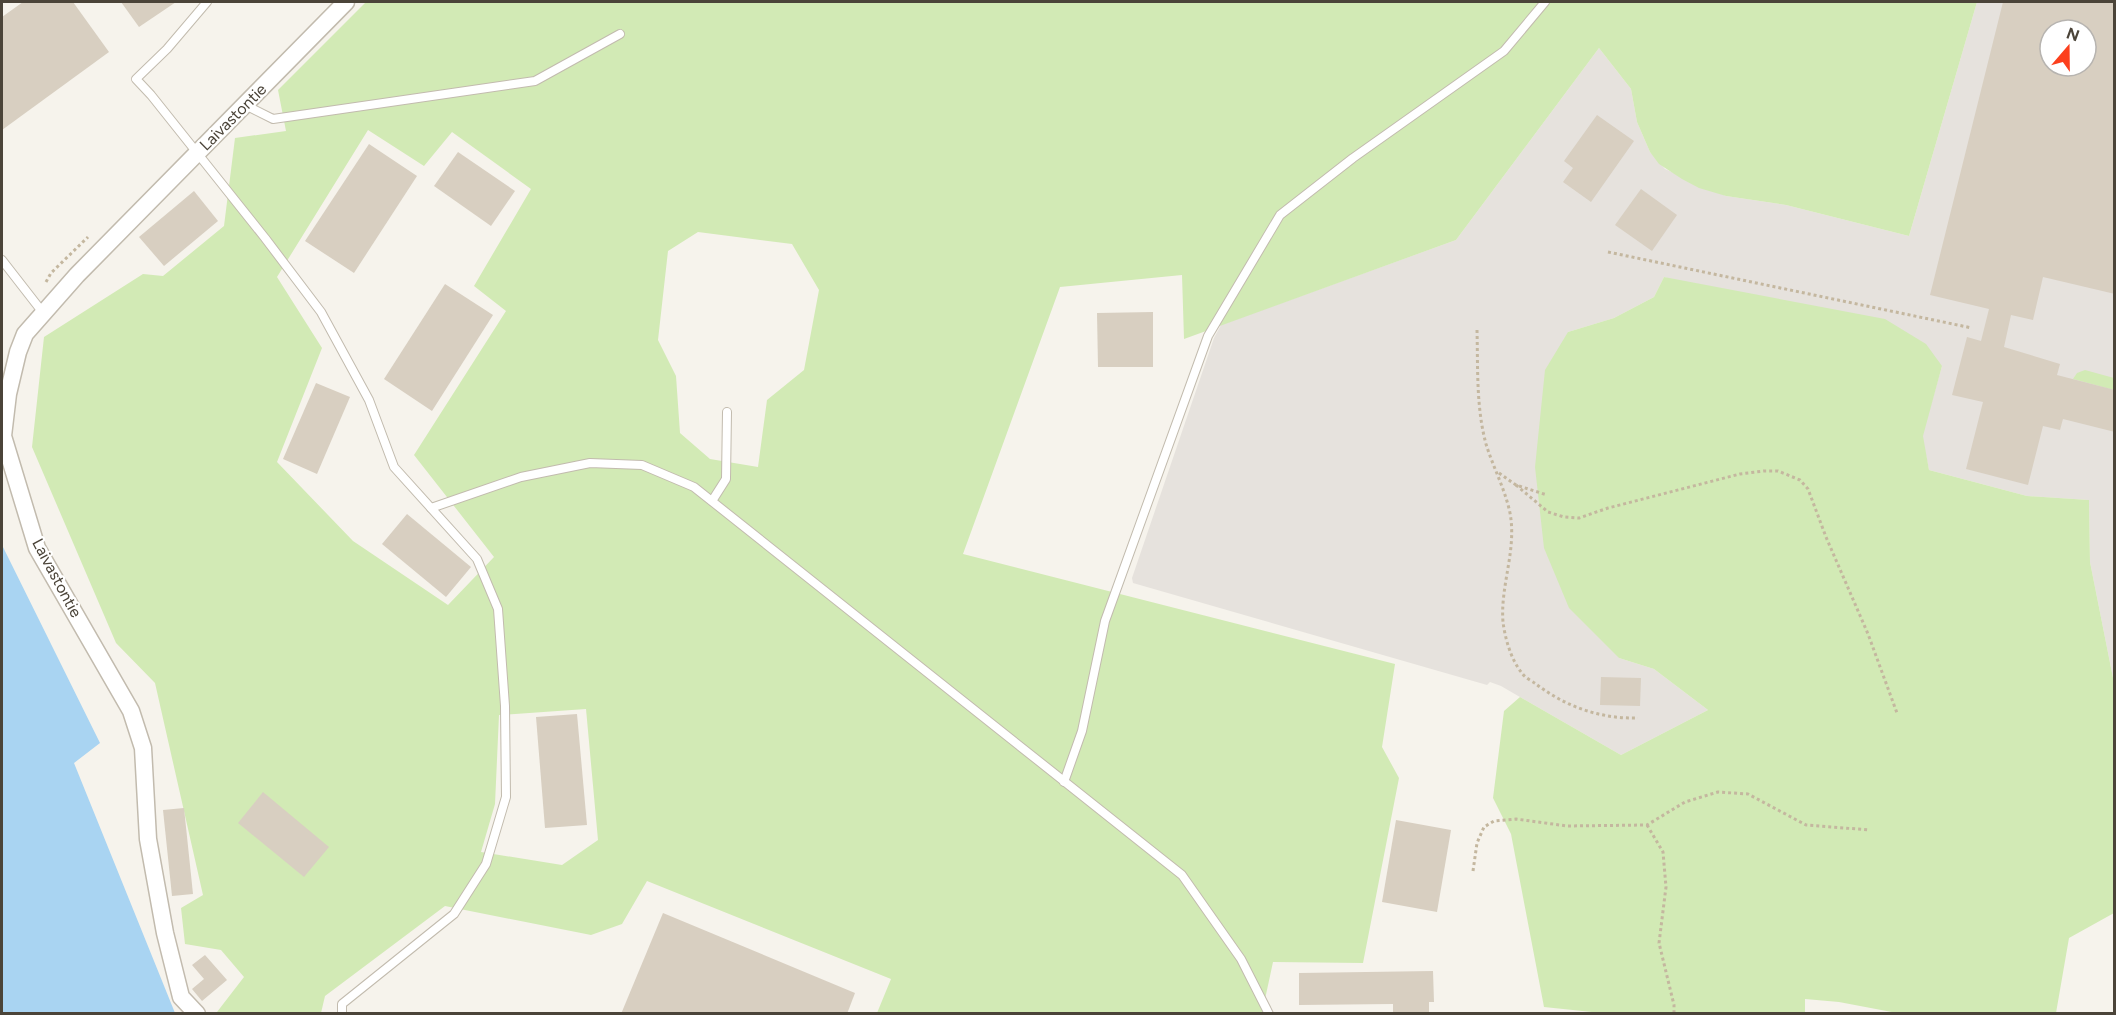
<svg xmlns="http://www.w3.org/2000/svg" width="2116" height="1015" viewBox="0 0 2116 1015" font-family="Figtree,sans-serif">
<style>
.industrial{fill:#e6e2dd;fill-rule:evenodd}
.green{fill:#d2eab5;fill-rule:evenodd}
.water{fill:#a9d4f2}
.building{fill:#d8cfc1;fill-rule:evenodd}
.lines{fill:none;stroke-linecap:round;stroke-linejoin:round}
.service-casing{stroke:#c2bbae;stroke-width:10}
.minor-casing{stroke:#c2bbae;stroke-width:19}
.path{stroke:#c4b79f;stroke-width:3;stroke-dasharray:3 3;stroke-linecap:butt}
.service{stroke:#fff;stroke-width:8}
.minor{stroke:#fff;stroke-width:16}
.labels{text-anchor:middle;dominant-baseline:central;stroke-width:4.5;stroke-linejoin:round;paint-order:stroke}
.street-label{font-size:16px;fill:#4b4439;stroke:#fff}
</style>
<rect width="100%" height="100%" fill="#f6f3ec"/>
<path class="industrial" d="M1977,2h137v681l-24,-121 -1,-62 -62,-4 -98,-26 -7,-34 20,-70 -278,-89 -10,20 -40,21 -46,14 51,326 35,11 54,41 -87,45 -120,-69 -11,-4 -3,3 -354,-102 -1,-5 82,-240 7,-13 235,-85 143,-192 32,41 6,33 13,30 15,17 61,27 60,9 123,31zM2050,30h36v36h-36z"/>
<g class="green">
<path d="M366,2h1611l-68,234 -123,-31 -60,-9 -27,-8 -17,-9 -23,-15 -9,-12 -13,-30 -6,-33 -32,-41 -143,192 -272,99 -2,-64 -122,12 -97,267 432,110 -13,83 17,31 -36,185 -90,-1 -11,51h-385l14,-34 -244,-98 -25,43 -31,11 -146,-29 -120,90 -4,17 -99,1 -5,-2 27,-35 -23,-27 -36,-6 -4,-36 22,-13 -48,-212 -39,-40 -84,-196 12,-110 99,-63 20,2 61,-50 11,-88 51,-7 -8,-41zM368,130l56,36 28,-34 79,57 -57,97 32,25 -92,144 80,102 -46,48 -95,-64 -76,-79 45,-114 -45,-71zM698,232l94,12 27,46 -15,80 -37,30 -9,67 -48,-8 -30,-26 -4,-57 -18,-36 10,-89zM586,709l12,131 -36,25 -81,-13 14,-48 4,-89z"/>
<polygon points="1664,277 1885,319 1926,344 1942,366 1923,436 1929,470 2027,496 2089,500 2090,562 2114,683 2114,913 2069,938 2056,1013 1897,1013 1839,1002 1805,999 1805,1014 1611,1014 1544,1007 1511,834 1493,798 1504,711 1520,697 1621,755 1708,710 1654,669 1619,658 1569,608 1544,548 1535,467 1545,370 1568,332 1614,318 1654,297"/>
<polygon points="2085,370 2114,378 2114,390 2073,379 2077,373"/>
</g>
<polygon class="water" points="2,545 100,743 74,763 175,1013 2,1013"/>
<g class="building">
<polygon points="23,2 73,2 109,52 2,130 2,17"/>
<polygon points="121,2 176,2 139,27"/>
<path d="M2003,2h112v292l-72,-17 -10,43 -22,-5 -7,32 56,17 -3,11 58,15v42l-52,-13 -3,11 -17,-4 -15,59 -62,-16 17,-67 -31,-7 15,-58 14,4 8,-32 -59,-14zM2050,30h36v36h-36z"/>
<polygon points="1597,115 1634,141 1591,202 1563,182 1573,168 1564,161"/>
<polygon points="369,144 417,176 354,273 305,241"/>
<polygon points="458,152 515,191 491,226 434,186"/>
<polygon points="1641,189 1677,215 1652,251 1615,225"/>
<polygon points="194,191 218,221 164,266 139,237"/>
<polygon points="445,284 493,315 432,411 384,379"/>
<polygon points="1153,312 1153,367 1098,367 1097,313"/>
<polygon points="316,383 350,397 317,474 283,459"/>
<polygon points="407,514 471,567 446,597 382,544"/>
<polygon points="1601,677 1641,678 1640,706 1600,705"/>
<polygon points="577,714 587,825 545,828 536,717"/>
<polygon points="263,792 329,847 304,877 238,823"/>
<polygon points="184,808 193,894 172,896 163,810"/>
<polygon points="1396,820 1451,830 1437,912 1382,902"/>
<polygon points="663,913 855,993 847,1014 621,1014"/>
<polygon points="205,955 227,980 202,1001 192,989 204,979 192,965"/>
<polygon points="1433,971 1434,1002 1429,1002 1429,1014 1393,1014 1393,1004 1299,1005 1299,973"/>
</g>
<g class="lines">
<g class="service-casing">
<g id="service">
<polyline points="207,2 167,49 136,79 151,95 265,238 321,312 369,400 394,467 477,559 498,609 505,706 506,797 486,864 454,914 342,1004 342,1014"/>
<polyline points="245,105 273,119 535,81 620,34"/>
<polyline points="2,260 44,314"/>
<polyline points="712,501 726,479 727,412"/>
<polyline points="431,508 521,477 590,463 642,465 694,487 1182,875 1241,959 1269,1014"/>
<polyline points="1064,782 1082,731 1105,621 1208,336 1280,215 1353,158 1504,51 1545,2"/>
</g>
</g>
<g class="minor-casing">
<polyline id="minor" points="197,1014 181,997 165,933 148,839 143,748 131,711 37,548 3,436 8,394 18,352 25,334 77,275 346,2"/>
</g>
<g class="path">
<polyline points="1608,252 1972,328"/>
<polyline points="46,282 51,273 88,237"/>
<path d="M1477,330c1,38 -1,77 9,114 7,23 19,45 24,69 7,37 -10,73 -7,109 2,16 8,38 19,51 3,5 10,8 14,11 30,23 65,35 102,34"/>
<polyline points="1499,473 1516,485 1547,495"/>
<polyline points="1516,485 1548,512 1564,517 1579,518 1608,508 1740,474 1764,471 1778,471 1800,480 1808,489 1826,537 1868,634 1897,713"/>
<polyline points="1647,825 1663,852 1666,887 1659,943 1674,1005 1674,1014"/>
<polyline points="1473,871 1477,843 1484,827 1494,821 1516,819 1567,826 1647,825 1685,802 1718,792 1748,794 1806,825 1870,830"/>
</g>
<use href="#service" class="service"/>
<use href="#minor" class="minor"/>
</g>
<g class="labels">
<g class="street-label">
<text transform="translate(233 117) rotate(-45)">Laivastontie</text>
<text transform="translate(57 578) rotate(62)">Laivastontie</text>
</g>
</g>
<rect width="2116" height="1015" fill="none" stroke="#4b4439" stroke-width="6"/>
<g transform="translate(2068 48) rotate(20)"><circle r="28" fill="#ffffff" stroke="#b7b4b0" stroke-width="1.5"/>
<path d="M0-4.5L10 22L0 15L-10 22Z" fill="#fc3f1d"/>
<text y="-9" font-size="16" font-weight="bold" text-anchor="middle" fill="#4b4439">N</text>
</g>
</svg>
